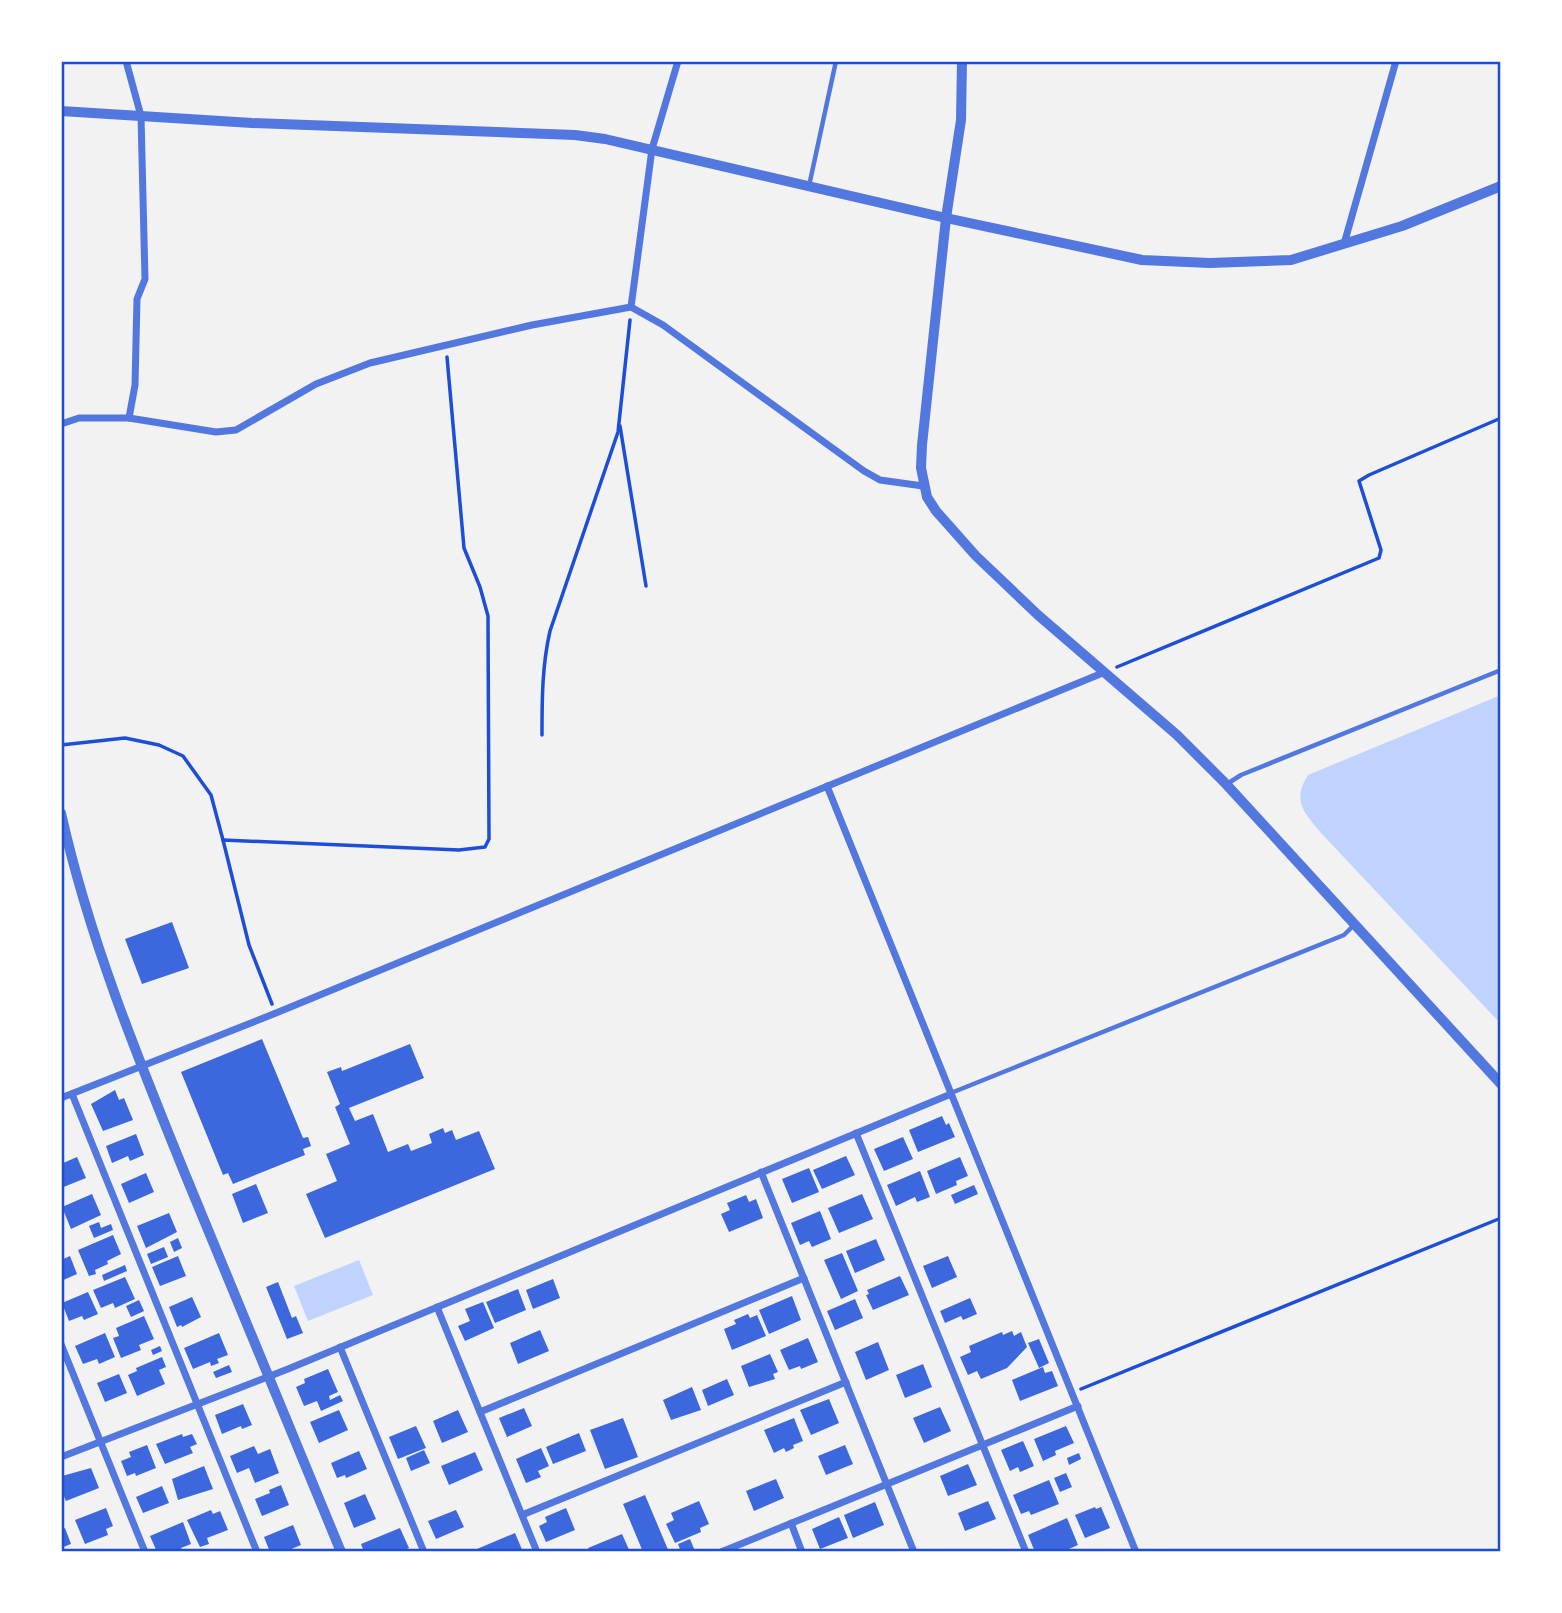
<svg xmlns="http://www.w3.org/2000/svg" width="1562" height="1613" viewBox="0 0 1562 1613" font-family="'Open Sans',sans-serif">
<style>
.water{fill:#bfd3fe}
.building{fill:#3d67dc}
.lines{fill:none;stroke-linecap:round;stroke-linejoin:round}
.path{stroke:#1d4ed8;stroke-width:3.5}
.service{stroke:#5277de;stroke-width:4.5}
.minor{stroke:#5277de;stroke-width:7}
.tertiary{stroke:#5277de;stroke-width:10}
.neatline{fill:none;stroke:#1d4ed8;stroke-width:2.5}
</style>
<rect width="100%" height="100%" fill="#f2f2f2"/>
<g class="water">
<path d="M1501,695v329l-179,-190c-17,-21 -31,-32 -14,-59z"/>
<polygon points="359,1260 373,1295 308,1321 294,1286"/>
</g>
<g class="building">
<polygon points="172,922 189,968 142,984 125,939"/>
<polygon points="262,1039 303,1138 308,1137 311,1146 303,1149 305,1155 233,1184 228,1173 223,1175 181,1072"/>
<polygon points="410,1044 424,1078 349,1108 355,1121 373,1114 388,1152 408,1144 411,1151 432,1143 429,1134 443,1128 445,1133 452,1130 456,1140 479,1131 495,1169 325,1238 306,1194 337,1181 326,1154 350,1144 335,1107 340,1104 327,1072 341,1067 342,1071"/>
<polygon points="115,1090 119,1100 124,1098 133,1120 103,1131 91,1104"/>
<polygon points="942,1116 946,1125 949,1123 955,1137 918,1152 909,1130"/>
<polygon points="136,1134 144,1155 130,1161 128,1156 112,1163 106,1146"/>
<polygon points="903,1137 913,1159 884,1171 874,1149"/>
<polygon points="846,1156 855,1175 822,1189 813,1170"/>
<polygon points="77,1157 86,1178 61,1188 61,1164"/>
<polygon points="960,1157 968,1176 956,1181 957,1185 936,1194 927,1171"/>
<polygon points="809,1168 819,1192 792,1203 782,1179"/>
<polygon points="920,1171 930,1197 917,1202 915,1197 896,1206 887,1185"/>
<polygon points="146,1173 154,1192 129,1203 121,1184"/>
<polygon points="256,1184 268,1213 243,1223 232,1194"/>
<polygon points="974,1185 978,1194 955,1204 951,1195"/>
<polygon points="92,1194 101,1215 71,1229 62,1207"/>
<polygon points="862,1194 873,1219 839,1233 828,1208"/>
<polygon points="746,1195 749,1202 756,1199 763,1218 729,1232 721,1214 730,1210 727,1203"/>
<polygon points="820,1211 831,1239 812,1247 809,1241 800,1245 791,1223"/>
<polygon points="169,1213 177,1232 146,1248 137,1226"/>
<polygon points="99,1222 101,1228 111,1224 113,1230 94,1238 89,1226"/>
<polygon points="113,1235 121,1254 107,1261 108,1264 95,1270 96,1274 89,1276 78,1250"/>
<polygon points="178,1238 182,1248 174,1252 170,1242"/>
<polygon points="876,1239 885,1260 855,1273 846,1251"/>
<polygon points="164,1247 168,1257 151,1264 147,1254"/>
<polygon points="842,1253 858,1291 841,1299 824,1260"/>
<polygon points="70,1256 77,1274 61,1281 61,1260"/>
<polygon points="178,1256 186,1276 160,1286 152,1267"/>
<polygon points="948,1256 957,1277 932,1288 923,1266"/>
<polygon points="125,1265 127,1271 104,1281 102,1275"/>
<polygon points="900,1276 909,1295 873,1310 866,1295 869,1294 867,1290"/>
<polygon points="125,1277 135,1299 115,1308 113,1303 101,1308 93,1290"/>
<polygon points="553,1279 560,1298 533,1309 526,1290"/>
<polygon points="278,1282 292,1318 296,1316 303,1333 287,1339 266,1287"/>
<polygon points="518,1289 526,1310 495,1323 486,1302"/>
<polygon points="88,1292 98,1314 84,1320 82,1316 69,1321 62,1303"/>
<polygon points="792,1296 801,1320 769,1334 759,1310"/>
<polygon points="192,1297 201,1317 182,1327 181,1325 177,1327 169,1307"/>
<polygon points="970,1298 977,1314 963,1320 961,1316 945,1323 940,1311"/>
<polygon points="855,1299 863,1318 835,1330 827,1311"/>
<polygon points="139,1300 144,1311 131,1317 126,1306"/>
<polygon points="483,1302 494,1328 465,1341 458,1326 470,1321 465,1309"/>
<polygon points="748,1314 750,1318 757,1315 766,1336 732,1350 724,1329 736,1324 734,1320"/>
<polygon points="144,1316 154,1339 139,1345 141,1350 121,1358 113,1338 119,1336 116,1328"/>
<polygon points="540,1330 549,1351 518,1364 510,1343"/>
<polygon points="1012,1331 1014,1336 1021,1332 1027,1347 1007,1368 981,1379 977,1371 968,1375 960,1357 971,1352 969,1346 1002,1332 1003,1335"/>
<polygon points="105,1333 115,1357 99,1364 97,1359 83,1364 75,1346"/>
<polygon points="219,1333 228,1355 217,1359 219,1363 211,1366 210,1362 193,1369 184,1348"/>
<polygon points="808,1338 818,1362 801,1369 800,1366 789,1370 780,1350"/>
<polygon points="1039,1339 1049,1363 1039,1368 1028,1343"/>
<polygon points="878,1342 889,1370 866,1380 855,1352"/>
<polygon points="160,1346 162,1351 153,1355 151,1350"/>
<polygon points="770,1354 778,1372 773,1374 775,1379 749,1387 741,1366"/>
<polygon points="162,1357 166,1367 159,1370 165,1384 137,1396 128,1375 137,1371 136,1368"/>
<polygon points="923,1364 932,1387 905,1398 896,1375"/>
<polygon points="229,1365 232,1372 216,1378 213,1372"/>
<polygon points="1043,1367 1045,1373 1052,1371 1058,1386 1020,1401 1012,1380"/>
<polygon points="328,1369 338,1392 329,1396 330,1400 340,1395 343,1401 321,1411 317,1401 304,1406 296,1387 305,1383 304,1379"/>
<polygon points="119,1374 127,1393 105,1402 97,1383"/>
<polygon points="727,1379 734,1395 708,1406 702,1390"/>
<polygon points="692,1387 701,1410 671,1420 663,1400"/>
<polygon points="829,1399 839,1423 811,1435 800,1410"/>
<polygon points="243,1404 252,1425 242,1429 241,1426 222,1434 215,1415"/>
<polygon points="940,1407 951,1431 924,1443 913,1418"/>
<polygon points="524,1408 532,1426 507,1437 499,1418"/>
<polygon points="339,1410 348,1430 319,1443 310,1422"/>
<polygon points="458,1410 468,1432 442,1443 433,1421"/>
<polygon points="623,1418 638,1457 605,1469 590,1430"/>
<polygon points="794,1418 803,1441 793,1445 794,1448 786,1452 784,1448 774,1453 764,1430"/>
<polygon points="416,1426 426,1448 398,1459 389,1437"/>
<polygon points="1066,1426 1074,1443 1055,1451 1056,1455 1043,1461 1034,1439"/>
<polygon points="579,1433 586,1451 553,1464 546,1447"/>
<polygon points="182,1434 183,1437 192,1434 197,1444 190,1447 193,1453 165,1464 156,1444"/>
<polygon points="1023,1441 1034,1466 1020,1472 1018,1467 1010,1471 1001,1450"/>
<polygon points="147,1445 156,1468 136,1476 135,1473 127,1476 121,1461 131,1457 129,1452"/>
<polygon points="845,1445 853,1464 826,1475 818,1456"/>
<polygon points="254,1446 258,1454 270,1449 279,1473 255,1483 249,1468 237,1473 230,1456"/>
<polygon points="541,1448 549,1466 538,1471 541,1477 526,1483 516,1459"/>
<polygon points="424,1450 430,1463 411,1471 406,1458"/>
<polygon points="359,1451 367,1469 346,1478 345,1475 337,1478 331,1463"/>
<polygon points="475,1452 483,1470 449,1485 441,1466"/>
<polygon points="1079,1453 1081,1459 1069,1465 1067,1458"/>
<polygon points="968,1464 977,1485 948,1496 940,1476"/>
<polygon points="204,1466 213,1489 178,1500 172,1479"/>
<polygon points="91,1468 99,1488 66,1501 61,1489 61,1482 64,1481 62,1476"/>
<polygon points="1066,1473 1072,1487 1060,1492 1054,1478"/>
<polygon points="776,1479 784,1498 754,1511 746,1491"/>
<polygon points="1049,1480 1059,1504 1031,1515 1029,1511 1021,1514 1013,1495"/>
<polygon points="281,1485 289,1505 262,1516 255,1499 270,1493 269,1490"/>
<polygon points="162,1486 169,1503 143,1513 136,1497"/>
<polygon points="365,1494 376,1519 354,1528 344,1503"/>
<polygon points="645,1495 669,1552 643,1552 623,1504"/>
<polygon points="699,1501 709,1524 700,1528 701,1532 675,1543 666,1524 674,1520 671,1513"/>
<polygon points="988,1501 996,1519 965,1531 958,1513"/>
<polygon points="875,1502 884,1525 853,1538 844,1515"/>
<polygon points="1095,1507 1096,1509 1101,1507 1110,1528 1085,1538 1075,1515"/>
<polygon points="106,1508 113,1526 106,1529 108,1535 85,1544 75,1520"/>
<polygon points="566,1508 575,1530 546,1542 539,1526 547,1522 545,1517"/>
<polygon points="211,1510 213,1514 220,1511 228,1530 207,1538 209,1544 200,1547 187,1520"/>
<polygon points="456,1510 464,1527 436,1539 428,1521"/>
<polygon points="839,1517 848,1538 820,1549 812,1529"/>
<polygon points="1067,1518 1078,1545 1062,1552 1035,1552 1028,1535"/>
<polygon points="183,1522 191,1544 181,1548 182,1551 179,1552 157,1552 150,1536"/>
<polygon points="293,1525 301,1545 284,1552 270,1552 264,1537"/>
<polygon points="65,1528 71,1544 61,1548 61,1530"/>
<polygon points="400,1528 409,1548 400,1552 364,1552 361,1544"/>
<polygon points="515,1533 523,1552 478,1552 477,1549"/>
<polygon points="622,1534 630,1552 589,1552 588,1548"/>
<polygon points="690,1539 695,1551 681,1552 678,1544"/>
</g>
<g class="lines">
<g class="path">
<polyline points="620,426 646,586"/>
<polyline points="1117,667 1379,558 1381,550 1359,481 1369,475 1501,418"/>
<path d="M542,735c0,-35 0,-69 8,-104l68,-199 12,-112"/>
<polyline points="61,745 125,738 159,745 183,756 211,795 223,840"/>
<polyline points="272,1004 249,945 223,840 459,850 485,847 489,839 488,616 480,587 464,548 447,357"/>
<polyline points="1081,1389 1501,1218"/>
</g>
<g class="service">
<polyline points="809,186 836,61"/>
<polyline points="1227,784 1241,775 1501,670"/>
<polyline points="951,1093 1344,935 1354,925"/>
</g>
<g class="minor">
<polyline points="126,61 141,116 145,279 137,299 135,385 129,418"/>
<polyline points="1344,244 1396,61"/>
<polyline points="631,307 652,149 678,61"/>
<polyline points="61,424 79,418 129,418 216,432 236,430 316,384 370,363 532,325 631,307 663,325 864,471 880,480 923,486"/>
<polyline points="827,786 1136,1552"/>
<polyline points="72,1094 257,1552"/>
<polyline points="61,1098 276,1013 1105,672"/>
<polyline points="856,1133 1026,1552"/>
<polyline points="761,1172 914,1552"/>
<polyline points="437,1307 537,1552"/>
<polyline points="61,1344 145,1552"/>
<polyline points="340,1347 424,1552"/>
<polyline points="480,1412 804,1278"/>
<polyline points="61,1457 288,1369 951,1094"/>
<polyline points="522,1515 846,1382"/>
<polyline points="791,1523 802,1552"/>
<polyline points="721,1552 1078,1406"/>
</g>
<g class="tertiary">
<polyline points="962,61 961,120 946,218 922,445 921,468 927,497 936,511 976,556 1038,615 1177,735 1226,784 1501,1084"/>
<polyline points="61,111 252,123 575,135 605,139 946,218 1142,260 1210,263 1291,260 1402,226 1501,186"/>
<path d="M61,813c28,125 76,243 124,361 51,126 103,252 156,378"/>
</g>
</g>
<rect width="1562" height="1613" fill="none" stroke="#ffffff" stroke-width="126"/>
<rect x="63" y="63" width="1436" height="1487" class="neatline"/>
</svg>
